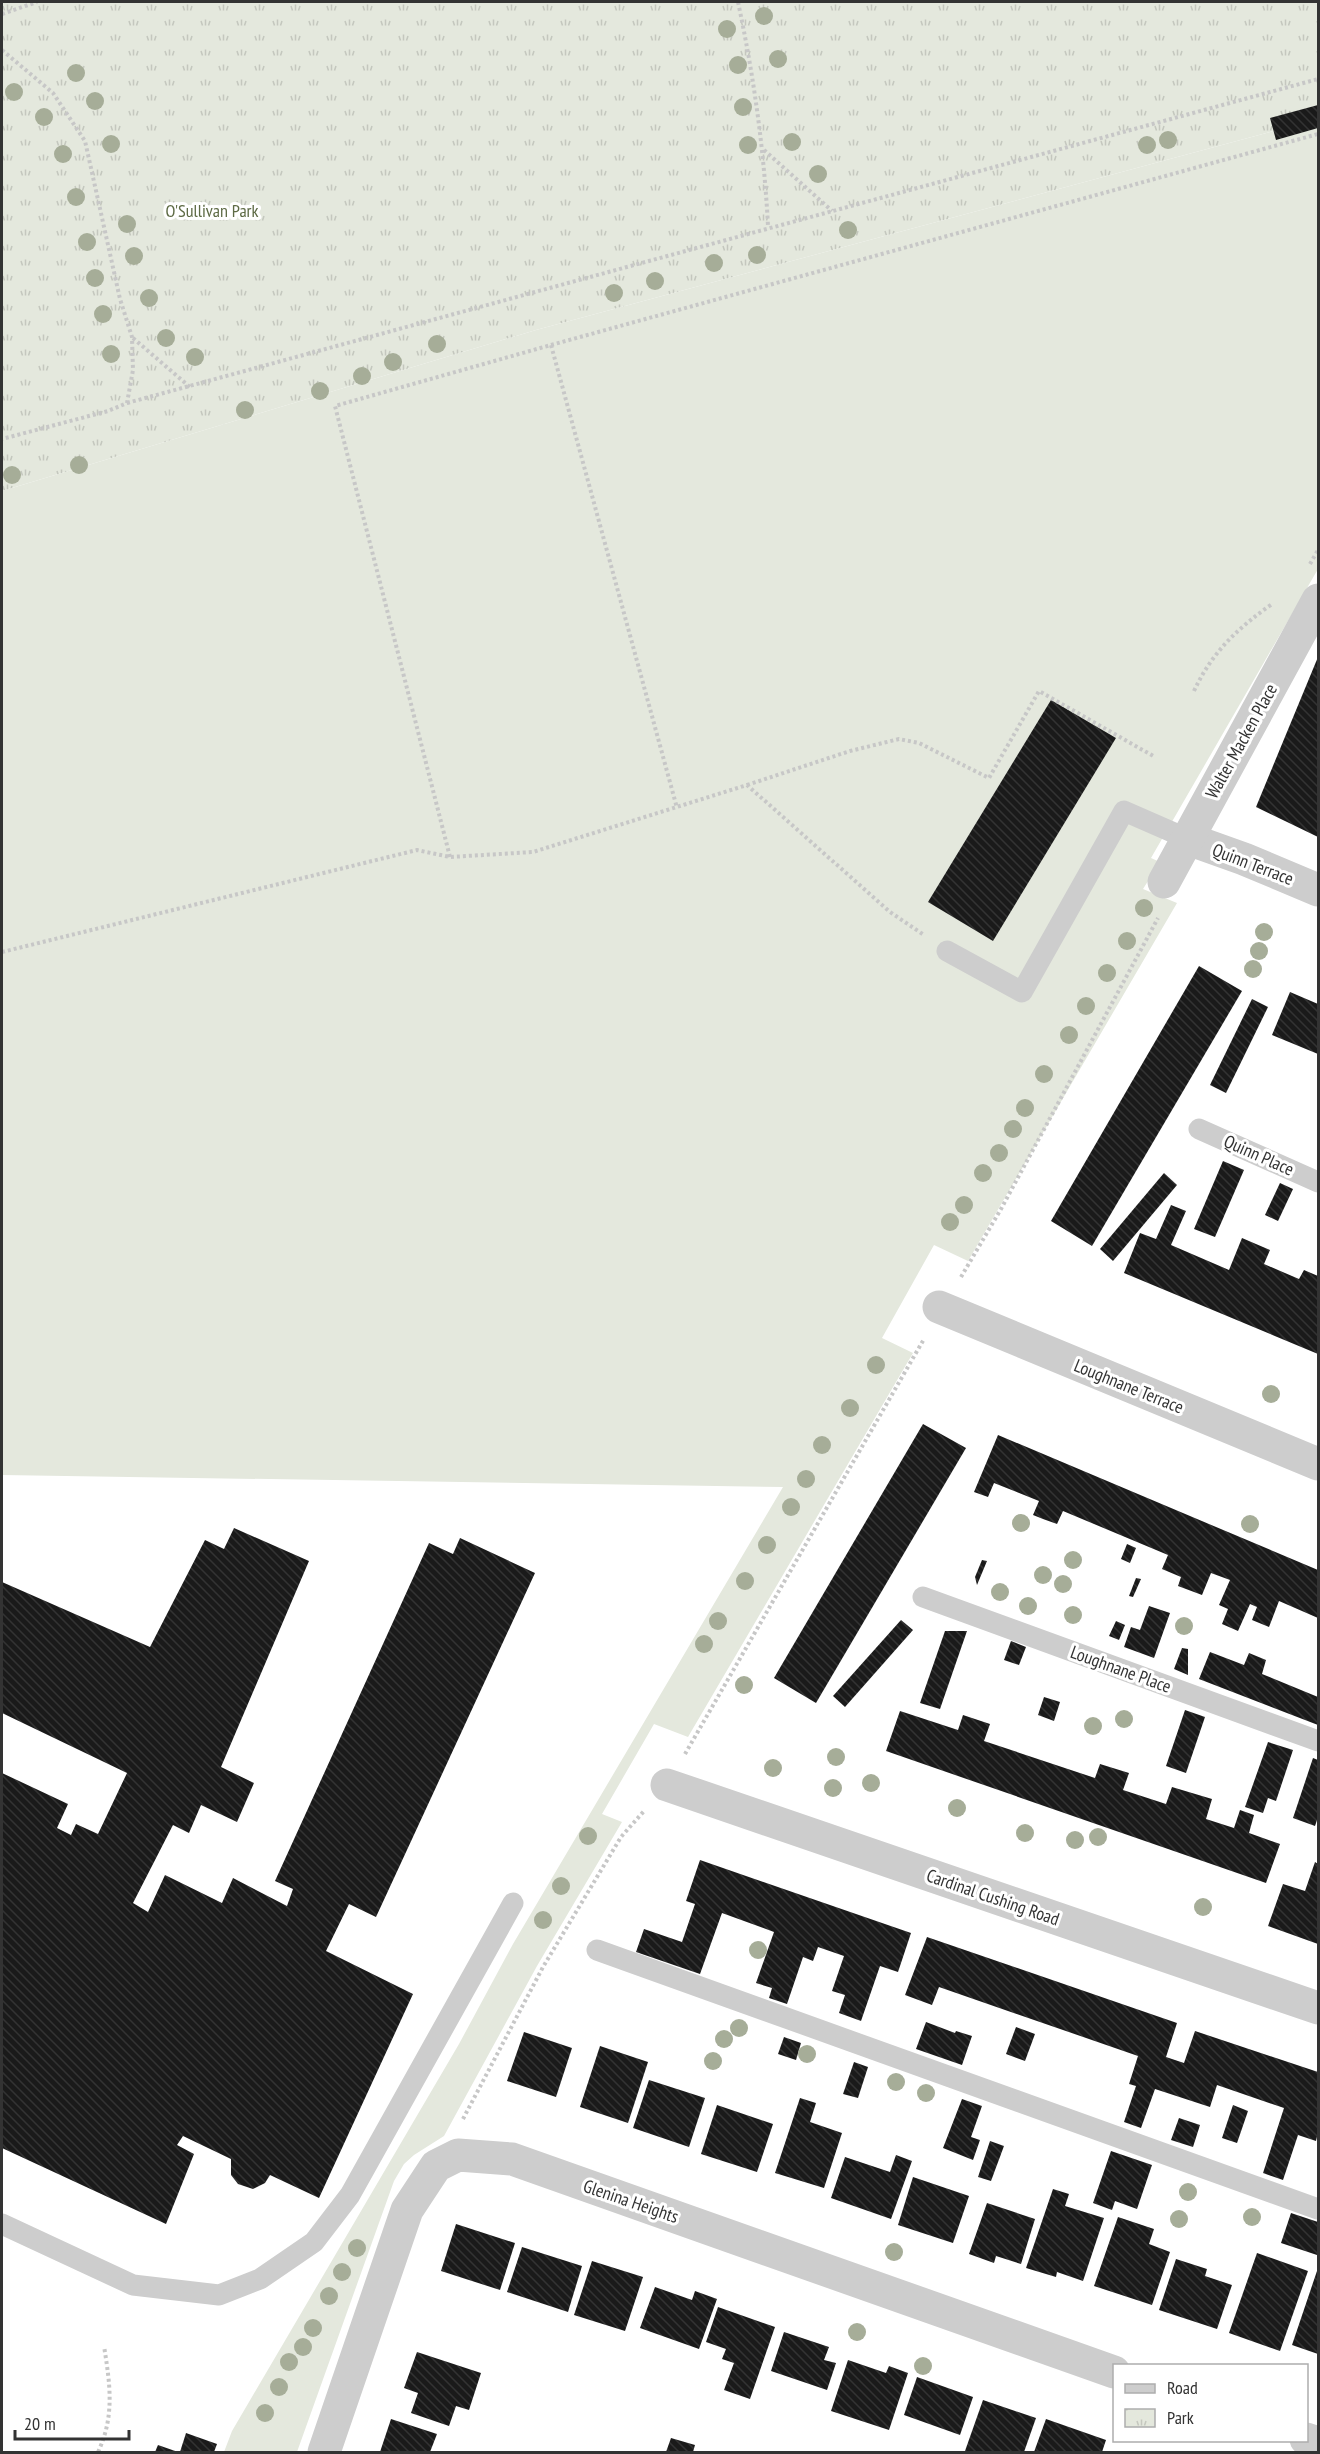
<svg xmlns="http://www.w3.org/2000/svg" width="1320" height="2454" viewBox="0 0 1320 2454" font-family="'PT Sans Narrow',sans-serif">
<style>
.grass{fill:#e4e8dd}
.park{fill:url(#park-tufts)}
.building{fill:url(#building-back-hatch)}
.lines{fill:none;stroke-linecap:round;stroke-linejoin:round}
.path{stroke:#c7c7c7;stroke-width:4;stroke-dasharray:3 3;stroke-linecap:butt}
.lane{stroke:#cdcdcd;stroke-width:21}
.street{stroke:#cdcdcd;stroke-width:33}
.tree{fill:#a6ad98}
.labels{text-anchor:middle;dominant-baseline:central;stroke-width:6;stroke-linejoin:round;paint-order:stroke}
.park-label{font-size:18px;fill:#5d6a44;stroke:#fff}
.street-label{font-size:18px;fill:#333;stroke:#fff}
</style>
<defs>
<pattern id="park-tufts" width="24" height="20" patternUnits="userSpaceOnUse" patternTransform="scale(1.5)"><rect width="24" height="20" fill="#e4e8dd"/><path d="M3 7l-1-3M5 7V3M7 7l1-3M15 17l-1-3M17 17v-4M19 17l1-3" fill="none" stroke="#c4c7be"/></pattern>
<pattern id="building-back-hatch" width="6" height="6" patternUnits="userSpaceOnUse" patternTransform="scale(1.5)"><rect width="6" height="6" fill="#1a1a1a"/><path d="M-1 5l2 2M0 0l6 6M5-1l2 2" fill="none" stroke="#333"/></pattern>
</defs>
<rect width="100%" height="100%" fill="#fff"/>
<polygon class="grass" points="1318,119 1318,569 1151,858 1160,862 1143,889 1177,903 968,1261 934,1245 882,1338 913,1353 688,1737 654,1724 602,1814 622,1822 537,1966 444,2136 414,2155 404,2164 394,2181 297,2452 224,2452 232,2431 459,2044 513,1944 783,1487 2,1475 2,491 536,330"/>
<polygon class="park" points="2,2 1318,2 1318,119 536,330 2,491"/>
<g class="building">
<polygon points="1318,105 1318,128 1276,140 1270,118"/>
<polygon points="1318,657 1318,837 1256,807"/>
<polygon points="1051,700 1116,738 993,941 928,902"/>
<polygon points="1199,966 1242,991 1092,1246 1051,1221"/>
<polygon points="1290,992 1318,1004 1318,1054 1272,1035"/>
<polygon points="1252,999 1268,1007 1226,1093 1210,1085"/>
<polygon points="1223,1161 1244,1170 1215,1237 1194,1229"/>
<polygon points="1164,1173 1177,1185 1113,1261 1100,1249"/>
<polygon points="1280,1183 1293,1189 1278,1221 1265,1215"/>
<polygon points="1171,1205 1186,1211 1171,1245 1229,1270 1242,1238 1270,1250 1264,1264 1299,1279 1304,1270 1318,1276 1318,1354 1124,1273 1140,1233 1156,1239"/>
<polygon points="923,1424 966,1448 816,1703 774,1678"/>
<polygon points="998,1435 1318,1570 1318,1618 1279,1601 1269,1627 1252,1620 1257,1607 1250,1604 1238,1631 1222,1624 1228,1609 1219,1605 1230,1580 1211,1573 1202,1595 1178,1586 1181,1577 1162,1569 1168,1555 1063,1511 1057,1524 1043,1519 1033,1515 1039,1501 994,1483 988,1497 974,1492"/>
<polygon points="234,1528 309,1561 221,1767 254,1783 237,1822 201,1805 189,1833 173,1825 133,1903 148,1912 165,1875 222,1903 233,1878 287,1906 293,1889 275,1881 429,1543 453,1554 460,1538 535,1573 376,1917 349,1904 326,1951 413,1994 319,2198 270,2175 265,2183 253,2189 238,2184 231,2175 231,2159 183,2136 177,2145 194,2154 166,2224 2,2148 2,1773 68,1804 57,1828 71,1835 76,1824 98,1834 127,1773 2,1713 2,1582 150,1647 205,1540 224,1549"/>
<polygon points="1127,1544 1136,1548 1130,1563 1121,1559"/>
<polygon points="982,1560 987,1561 977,1585 975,1577"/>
<polygon points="1136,1578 1141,1579 1133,1597 1129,1596"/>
<polygon points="1149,1606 1170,1613 1154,1658 1124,1647 1131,1627 1140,1630"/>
<polygon points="901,1620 913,1630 845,1707 833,1696"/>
<polygon points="1116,1621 1125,1625 1119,1640 1109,1636"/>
<polygon points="945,1631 967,1631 940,1709 920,1703"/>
<polygon points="1011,1641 1026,1647 1019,1665 1004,1660"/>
<polygon points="1182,1648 1188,1649 1188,1675 1174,1669"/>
<polygon points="1210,1652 1244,1665 1249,1653 1266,1660 1262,1674 1318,1697 1318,1725 1199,1679"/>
<polygon points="1044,1697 1060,1702 1054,1721 1038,1715"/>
<polygon points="1185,1710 1205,1717 1186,1773 1166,1766"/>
<polygon points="900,1711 958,1730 963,1715 990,1724 984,1741 1095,1778 1100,1764 1129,1773 1123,1790 1166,1804 1172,1787 1212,1799 1206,1819 1234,1828 1240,1810 1254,1815 1249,1833 1280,1844 1266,1883 886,1751"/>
<polygon points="1268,1742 1293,1750 1276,1801 1268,1798 1263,1813 1245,1807"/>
<polygon points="1313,1758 1318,1760 1318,1817 1315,1826 1293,1818"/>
<polygon points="700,1860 911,1933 898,1972 880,1966 861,2021 839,2013 845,1995 832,1991 844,1956 818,1947 813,1961 803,1957 787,2004 769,1998 772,1988 756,1983 774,1932 722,1913 700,1974 636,1952 644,1929 682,1942 695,1904 686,1901"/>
<polygon points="1315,1862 1318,1864 1318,1944 1268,1926 1283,1884 1305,1891"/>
<polygon points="927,1937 1177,2023 1166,2057 1184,2063 1195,2031 1318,2072 1318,2132 1316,2141 1298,2135 1283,2180 1263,2173 1284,2108 1217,2085 1210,2107 1155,2089 1141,2128 1124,2122 1136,2086 1129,2084 1138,2056 939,1987 932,2005 905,1995"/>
<polygon points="926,2022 955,2033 956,2031 972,2036 962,2065 916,2049"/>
<polygon points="1016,2027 1035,2034 1025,2061 1006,2054"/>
<polygon points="524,2032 572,2048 556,2097 507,2081"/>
<polygon points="784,2037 801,2043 796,2060 778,2054"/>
<polygon points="600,2046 648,2062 628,2123 580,2107"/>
<polygon points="854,2062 868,2067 858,2098 843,2094"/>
<polygon points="649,2080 705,2098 689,2147 633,2128"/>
<polygon points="800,2098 816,2103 810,2122 842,2133 824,2188 775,2173"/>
<polygon points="962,2099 982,2106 971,2137 980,2140 973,2160 943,2148"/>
<polygon points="717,2105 773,2124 757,2172 701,2154"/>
<polygon points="1233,2105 1248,2111 1237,2143 1222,2138"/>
<polygon points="1179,2118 1200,2125 1193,2147 1171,2140"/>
<polygon points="990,2141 1004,2146 991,2181 978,2177"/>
<polygon points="1111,2151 1152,2165 1137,2209 1115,2201 1112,2210 1093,2203"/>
<polygon points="896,2155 912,2161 891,2219 831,2198 845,2157 890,2172"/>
<polygon points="913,2177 969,2196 953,2243 898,2225"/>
<polygon points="1053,2189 1069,2194 1065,2206 1104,2218 1083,2281 1057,2272 1056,2277 1026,2268"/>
<polygon points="987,2203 1035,2219 1021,2264 996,2256 994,2263 969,2254"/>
<polygon points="1291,2213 1318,2222 1317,2255 1281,2243"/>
<polygon points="1118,2217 1154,2229 1149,2244 1170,2252 1152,2305 1094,2286"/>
<polygon points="456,2224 515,2243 500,2290 441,2271"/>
<polygon points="522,2247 582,2266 568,2312 507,2292"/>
<polygon points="1257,2253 1308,2271 1280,2351 1229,2333"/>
<polygon points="1176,2259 1207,2269 1205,2276 1232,2285 1217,2329 1159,2310"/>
<polygon points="592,2261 643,2277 625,2331 574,2315"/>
<polygon points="1318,2268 1318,2354 1292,2345"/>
<polygon points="655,2287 692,2300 695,2291 717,2299 699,2349 640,2328"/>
<polygon points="718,2307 775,2327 750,2399 724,2390 734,2363 722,2359 726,2349 706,2342"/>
<polygon points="784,2332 829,2347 824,2360 836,2363 827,2390 771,2371"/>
<polygon points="417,2352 481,2373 469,2410 456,2406 449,2426 411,2413 418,2393 404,2388"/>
<polygon points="848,2360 886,2373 889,2366 908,2373 889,2430 831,2411"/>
<polygon points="917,2377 973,2397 960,2435 904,2415"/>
<polygon points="983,2400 1036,2418 1024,2452 965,2451"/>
<polygon points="391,2419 437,2434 430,2452 380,2452"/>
<polygon points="1046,2419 1106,2440 1102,2452 1034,2452"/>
<polygon points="186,2433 217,2444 214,2452 180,2452"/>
<polygon points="671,2438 695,2445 693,2452 666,2452"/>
<polygon points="158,2445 178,2452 155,2452"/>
</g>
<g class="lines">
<g class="path">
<path d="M738,2c16,75 26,148 30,224"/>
<polyline points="2,14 37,2"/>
<polyline points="2,50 53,93 85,141 120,299 132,337 133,370 127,403 108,411 2,439"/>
<polyline points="764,150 832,211"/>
<polyline points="133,338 191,388"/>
<polyline points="551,345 1318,134"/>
<polyline points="127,403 1318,79"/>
<polyline points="1310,564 1318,550"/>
<path d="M1194,691c18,-39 44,-63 78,-87"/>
<polyline points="747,785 850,751 899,739 919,743 989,778 1039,691 1155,757"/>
<polyline points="450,857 335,406 551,345 677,808"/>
<polyline points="2,952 417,850 450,857 533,852 747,785 890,912 924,935"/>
<polyline points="961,1277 1001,1209 1158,918"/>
<polyline points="685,1754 924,1339"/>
<polyline points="463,2119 543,1967 621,1837 644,1811"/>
<path d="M98,2452c17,-36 12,-68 6,-106"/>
</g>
<g class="lane">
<polyline points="947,951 1022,992 1124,811 1188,839"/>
<polyline points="1199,1129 1318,1182"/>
<polyline points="923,1597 1318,1741"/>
<polyline points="597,1950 1318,2209"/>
<polyline points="2,2224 133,2285 219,2295 260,2279 314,2242 350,2195 513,1903"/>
</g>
<g class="street">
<polyline points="1188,839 1244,859 1318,890"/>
<polyline points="1164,882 1318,600"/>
<polyline points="939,1307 1318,1464"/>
<polyline points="667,1785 1318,2008"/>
<polyline points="1306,2439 1318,2443"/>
<polyline points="324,2452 407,2210 436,2166 458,2155 512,2159 1114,2372"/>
</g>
</g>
<g class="tree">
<circle cx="764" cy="16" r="9"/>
<circle cx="727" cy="29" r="9"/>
<circle cx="778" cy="59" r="9"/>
<circle cx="738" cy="65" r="9"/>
<circle cx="76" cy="73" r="9"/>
<circle cx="14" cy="92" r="9"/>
<circle cx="95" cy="101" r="9"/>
<circle cx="743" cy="107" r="9"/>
<circle cx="44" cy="117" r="9"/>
<circle cx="1168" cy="140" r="9"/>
<circle cx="792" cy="142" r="9"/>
<circle cx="111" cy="144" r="9"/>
<circle cx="748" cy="145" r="9"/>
<circle cx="1147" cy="145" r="9"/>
<circle cx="63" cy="154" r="9"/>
<circle cx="818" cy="174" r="9"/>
<circle cx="76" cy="197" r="9"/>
<circle cx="127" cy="224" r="9"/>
<circle cx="848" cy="230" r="9"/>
<circle cx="87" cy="242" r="9"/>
<circle cx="757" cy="255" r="9"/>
<circle cx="134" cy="256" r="9"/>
<circle cx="714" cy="263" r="9"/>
<circle cx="95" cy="278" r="9"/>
<circle cx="655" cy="281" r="9"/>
<circle cx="614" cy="293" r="9"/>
<circle cx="149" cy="298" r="9"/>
<circle cx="103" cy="314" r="9"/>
<circle cx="166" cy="338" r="9"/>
<circle cx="437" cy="344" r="9"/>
<circle cx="111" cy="354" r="9"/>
<circle cx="195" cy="357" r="9"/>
<circle cx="393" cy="362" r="9"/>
<circle cx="362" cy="376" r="9"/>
<circle cx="320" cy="391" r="9"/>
<circle cx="245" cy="410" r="9"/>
<circle cx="79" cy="465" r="9"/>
<circle cx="12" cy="475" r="9"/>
<circle cx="1144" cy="908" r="9"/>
<circle cx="1264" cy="932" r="9"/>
<circle cx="1127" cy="941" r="9"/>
<circle cx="1259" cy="951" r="9"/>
<circle cx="1253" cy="969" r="9"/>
<circle cx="1107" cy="973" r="9"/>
<circle cx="1086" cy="1006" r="9"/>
<circle cx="1069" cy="1035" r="9"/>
<circle cx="1044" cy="1074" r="9"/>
<circle cx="1025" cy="1108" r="9"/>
<circle cx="1013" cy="1129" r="9"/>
<circle cx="999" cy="1153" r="9"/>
<circle cx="983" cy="1173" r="9"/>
<circle cx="964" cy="1205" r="9"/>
<circle cx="950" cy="1222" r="9"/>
<circle cx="876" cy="1365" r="9"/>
<circle cx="1271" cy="1394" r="9"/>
<circle cx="850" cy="1408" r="9"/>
<circle cx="822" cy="1445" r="9"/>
<circle cx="806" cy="1479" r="9"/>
<circle cx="791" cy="1507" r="9"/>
<circle cx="1021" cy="1523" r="9"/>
<circle cx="1250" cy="1524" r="9"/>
<circle cx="767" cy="1545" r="9"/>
<circle cx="1073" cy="1560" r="9"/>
<circle cx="1043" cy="1575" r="9"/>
<circle cx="745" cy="1581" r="9"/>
<circle cx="1063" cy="1584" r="9"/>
<circle cx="1000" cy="1592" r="9"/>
<circle cx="1028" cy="1606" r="9"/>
<circle cx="1073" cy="1615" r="9"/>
<circle cx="718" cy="1621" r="9"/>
<circle cx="1184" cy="1626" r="9"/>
<circle cx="704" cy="1644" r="9"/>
<circle cx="744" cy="1685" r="9"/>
<circle cx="1124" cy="1719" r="9"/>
<circle cx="1093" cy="1726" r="9"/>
<circle cx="836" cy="1757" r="9"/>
<circle cx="773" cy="1768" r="9"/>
<circle cx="871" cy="1783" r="9"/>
<circle cx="833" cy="1788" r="9"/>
<circle cx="957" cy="1808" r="9"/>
<circle cx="1025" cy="1833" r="9"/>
<circle cx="588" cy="1836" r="9"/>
<circle cx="1098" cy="1837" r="9"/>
<circle cx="1075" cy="1840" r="9"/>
<circle cx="561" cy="1886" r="9"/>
<circle cx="1203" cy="1907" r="9"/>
<circle cx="543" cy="1920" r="9"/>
<circle cx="758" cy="1950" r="9"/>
<circle cx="739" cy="2028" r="9"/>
<circle cx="724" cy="2039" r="9"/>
<circle cx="807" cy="2054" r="9"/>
<circle cx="713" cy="2061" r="9"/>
<circle cx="896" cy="2082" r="9"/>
<circle cx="926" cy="2093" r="9"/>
<circle cx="1188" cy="2192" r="9"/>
<circle cx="1252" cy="2217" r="9"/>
<circle cx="1179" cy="2219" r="9"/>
<circle cx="357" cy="2248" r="9"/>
<circle cx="894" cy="2252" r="9"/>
<circle cx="342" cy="2272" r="9"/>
<circle cx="329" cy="2296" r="9"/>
<circle cx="313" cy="2328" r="9"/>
<circle cx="857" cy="2332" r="9"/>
<circle cx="303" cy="2347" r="9"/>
<circle cx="289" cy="2362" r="9"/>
<circle cx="923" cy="2366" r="9"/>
<circle cx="279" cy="2387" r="9"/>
<circle cx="265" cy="2413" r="9"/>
</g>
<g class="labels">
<g class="park-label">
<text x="212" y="210">O'Sullivan Park</text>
</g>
<g class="street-label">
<text transform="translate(1241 741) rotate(-61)">Walter Macken Place</text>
<text transform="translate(1253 864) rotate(21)">Quinn Terrace</text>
<text transform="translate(1259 1155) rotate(24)">Quinn Place</text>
<text transform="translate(1129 1386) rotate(22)">Loughnane Terrace</text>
<text transform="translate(1121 1669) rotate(20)">Loughnane Place</text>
<text transform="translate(993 1897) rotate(19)">Cardinal Cushing Road</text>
<text transform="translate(631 2201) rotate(19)">Glenina Heights</text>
</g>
</g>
<rect width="1320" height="2454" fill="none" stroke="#333333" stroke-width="6"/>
<rect x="1113" y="2364" width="195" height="78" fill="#ffffff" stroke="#adadad" stroke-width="1.5"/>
<rect x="1125" y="2384" width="30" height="9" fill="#cdcdcd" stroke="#adadad" stroke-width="1.5"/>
<text x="1167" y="2394" font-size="18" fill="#333333">Road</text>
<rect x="1125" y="2409" width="30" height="18" fill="url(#park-tufts)" stroke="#adadad" stroke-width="1.5"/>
<text x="1167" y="2424" font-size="18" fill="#333333">Park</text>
<path d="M15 2430v9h114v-9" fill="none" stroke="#333333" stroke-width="3"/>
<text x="24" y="2430" font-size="18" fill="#333333" stroke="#ffffff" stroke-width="4.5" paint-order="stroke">20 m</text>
</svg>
